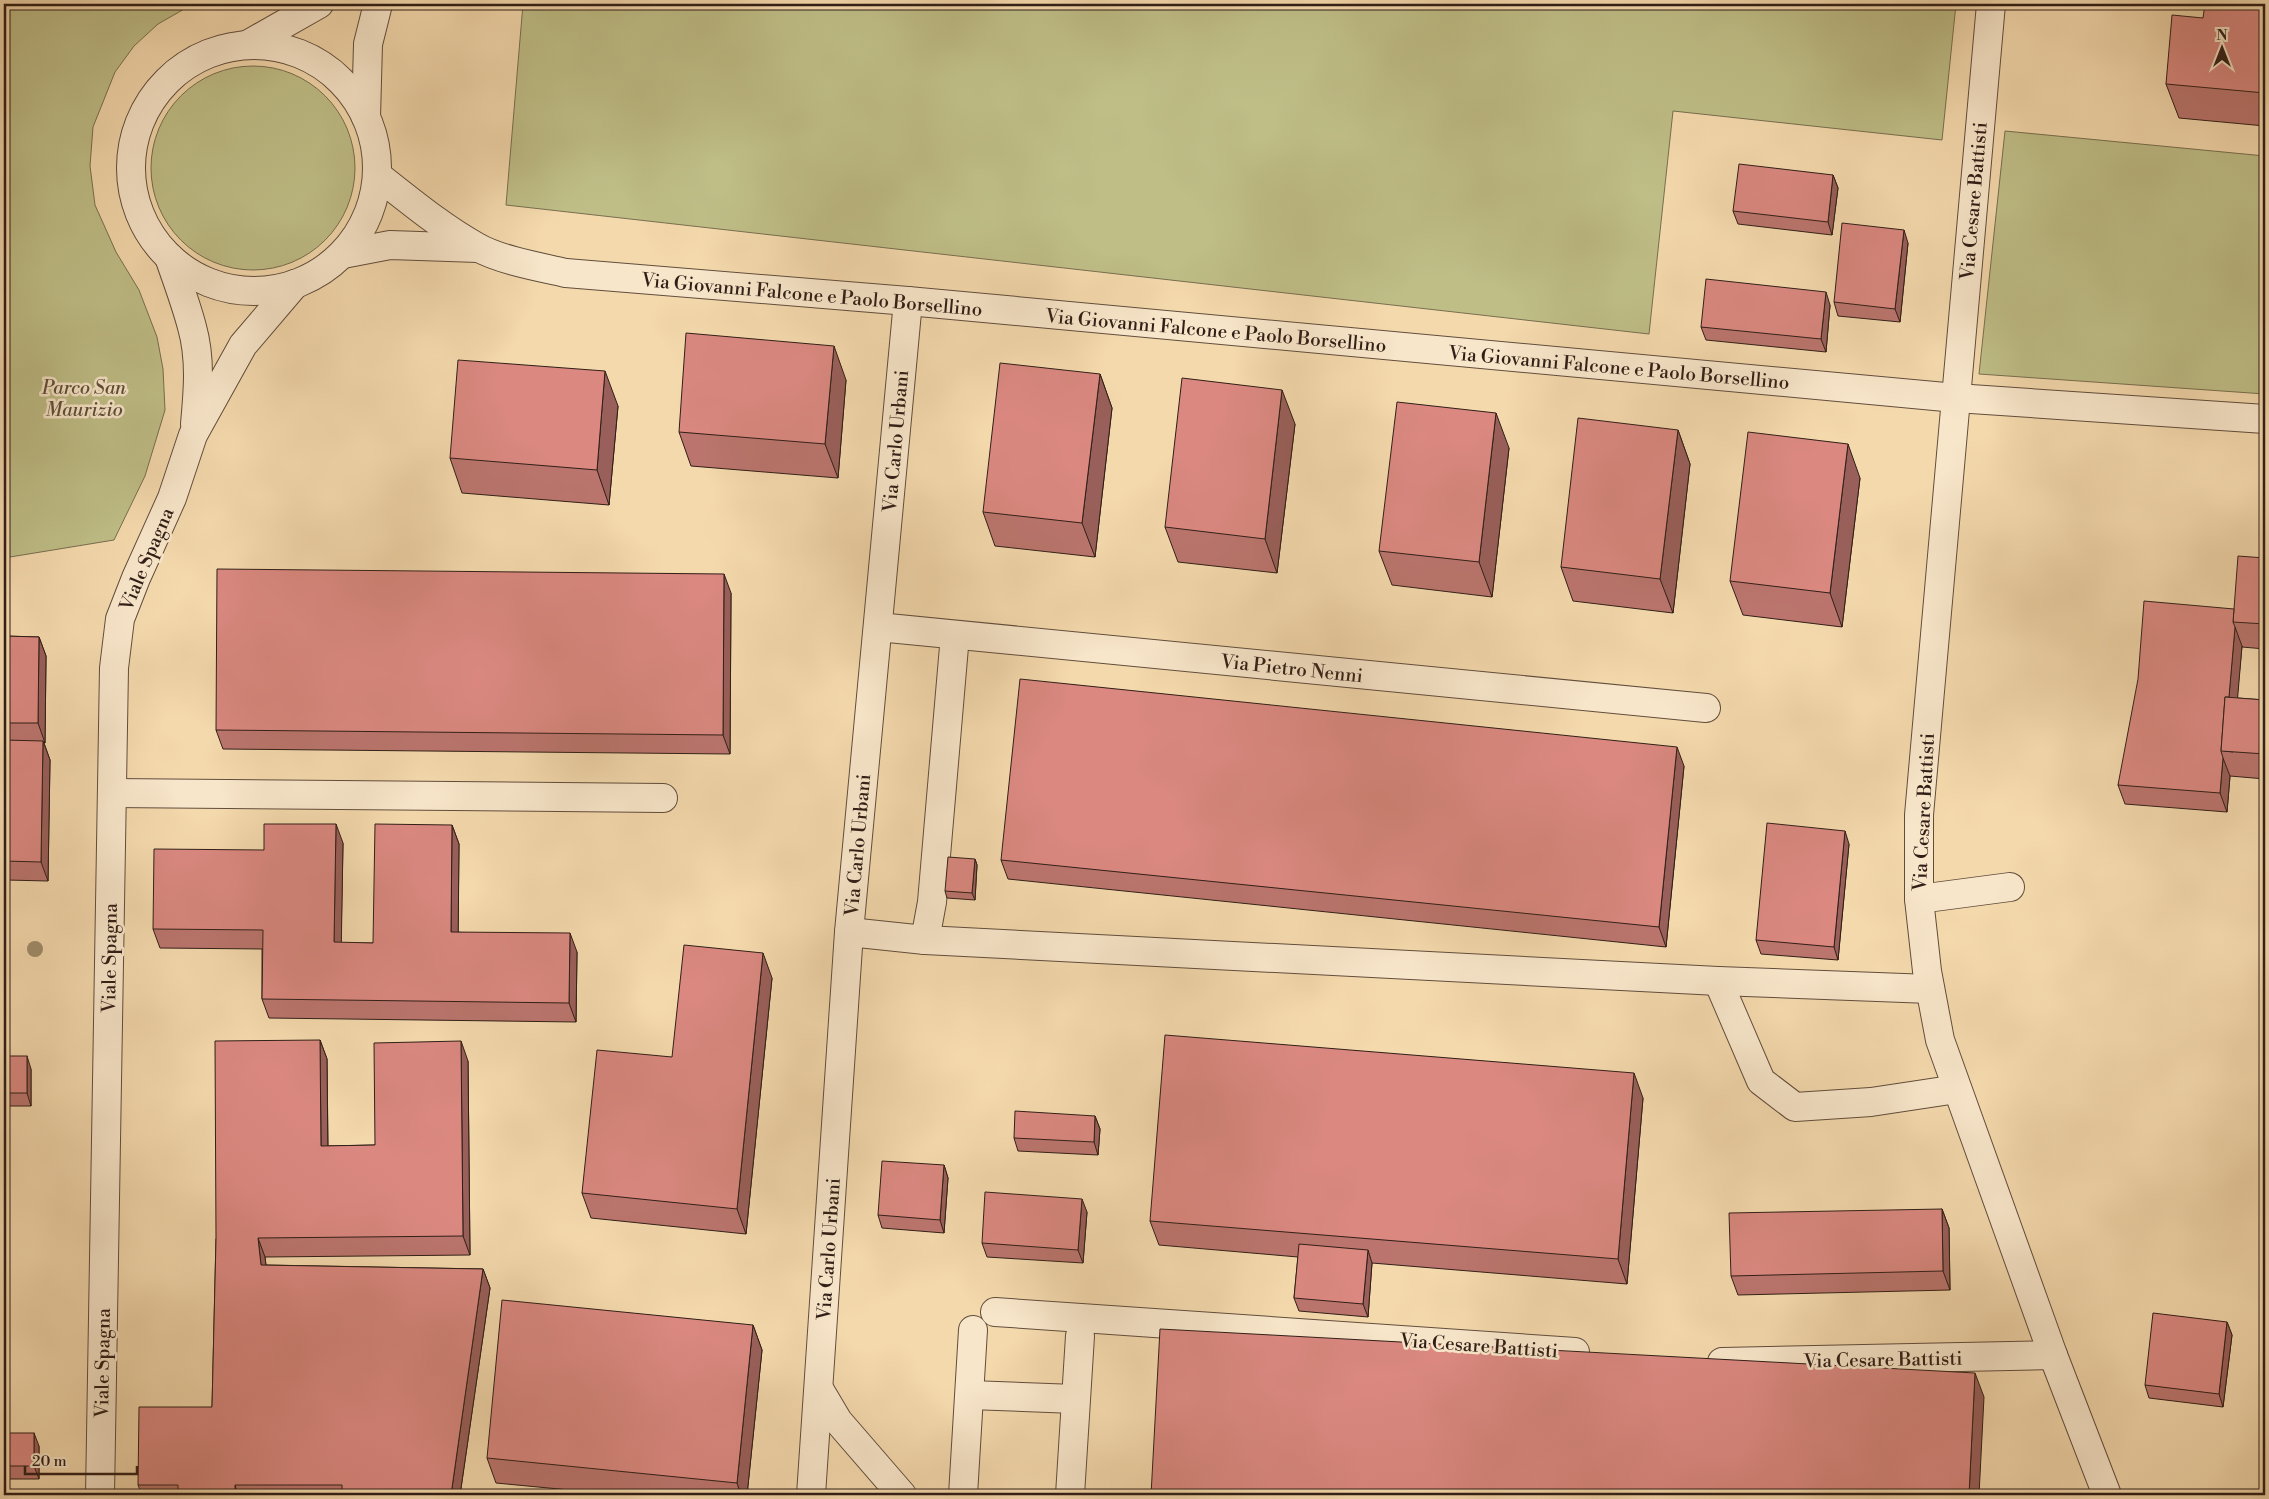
<svg xmlns="http://www.w3.org/2000/svg" width="2269" height="1499" font-family="'Libre Bodoni',serif">
	<style>
		.green { fill: #bfbe87; stroke: #786e4f }
		.lines { fill: none; stroke-linecap: round; stroke-linejoin: round }
		.minor-casing { stroke: #614d3c; stroke-width: 30 }
		.minor { stroke: #f8e6ca; stroke-width: 28 }
		.tree { fill: #a08d6d }
		.wall { fill: #bb756e; stroke: #301e17 }
		.shaded-wall { fill: #995f5a; stroke: #301e17 }
		.building { fill: #da8880; stroke: #301e17 }
		.labels { text-anchor: middle; stroke-width: 5; stroke-linejoin: round; paint-order: stroke }
		.street-label { font-size: 19px; fill: #301e17; stroke: #f8e6ca }
		.park-label { font-size: 19px; font-style: italic; fill: #5b4e39; stroke: #f8e6ca }
	</style>
	<rect width="100%" height="100%" fill="#f4d9ad"/>
	<filter id="stains"><feTurbulence type="fractalNoise" baseFrequency=".004" numOctaves="4"/><feColorMatrix values="0 0 0 0 .2 0 0 0 0 .09 0 0 0 0 .02 0 0 0 .5 -.17"/></filter>
	<radialGradient id="worn" r=".72"><stop offset=".6" stop-color="#630" stop-opacity="0"/><stop offset="1" stop-color="#630" stop-opacity=".3"/></radialGradient>
	<g class="green">
		<polygon points="4,4 193,4 158,24 134,46 115,72 93,127 90,166 95,205 116,252 139,290 157,337 163,369 165,410 145,476 114,540 4,558"/>
		<polygon points="523,4 1956,4 1942,140 1673,111 1649,334 506,205"/>
		<circle cx="253" cy="168" r="102"/>
		<polygon points="2005,131 2265,156 2265,394 1979,374"/>
	</g>
	<g class="lines">
		<defs>
			<g id="minor">
				<polyline points="1991,4 1919,815 1919,899 1927,971 1940,1040 2053,1355 2107,1495"/>
				<polyline points="247,45 319,4"/>
				<circle cx="254" cy="168" r="123"/>
				<polyline points="366,117 368,44 378,4"/>
				<path d="M377 175C409 200 441 227 477 247 500 260 539 267 566 273L908 301 1956 398 2265 419"/>
				<polyline points="343,254 390,245 478,248"/>
				<path d="M169 257C177 280 186 304 192 327 201 359 198 391 195 424"/>
				<polyline points="878,627 1706,708"/>
				<polyline points="112,793 663,798"/>
				<polyline points="1919,899 2010,887"/>
				<polyline points="849,932 925,940 932,902 955,635"/>
				<polyline points="925,940 1718,981 1930,989"/>
				<polyline points="1718,981 1761,1081 1795,1107 1871,1102 1957,1089"/>
				<polyline points="995,1312 1575,1352"/>
				<polyline points="1722,1362 2053,1355"/>
				<polyline points="819,1389 838,1421 902,1495"/>
				<polyline points="970,1395 1075,1399"/>
				<polyline points="100,1495 114,668 120,619 136,578 172,498 193,435 243,345 295,284"/>
				<polyline points="811,1495 849,932 908,301"/>
				<polyline points="963,1495 973,1330"/>
				<polyline points="1070,1495 1080,1336"/>
			</g>
		</defs>
		<use href="#minor" class="minor-casing"/>
		<use href="#minor" class="minor"/>
	</g>
	<circle class="tree" cx="35" cy="949" r="8"/>
	<g class="wall">
		<polygon points="2265,4 2265,126 2179,118 2166,84 2203,18"/>
		<polygon points="1833,175 1838,188 1832,235 1738,224 1733,211"/>
		<polygon points="1908,243 1900,322 1838,316 1834,302"/>
		<polygon points="1830,305 1826,352 1706,340 1701,327"/>
		<polygon points="1100,374 1112,408 1095,557 995,546 983,512"/>
		<polygon points="846,380 838,478 691,466 679,432"/>
		<polygon points="618,406 609,505 462,493 450,458"/>
		<polygon points="1295,424 1277,573 1178,562 1165,527"/>
		<polygon points="1678,430 1690,464 1673,613 1573,601 1561,567"/>
		<polygon points="1509,448 1492,597 1392,585 1379,551"/>
		<polygon points="1860,478 1842,627 1743,615 1730,581"/>
		<polygon points="2265,558 2265,649 2242,647 2242,646 2237,698 2265,700 2265,779 2230,776 2227,812 2125,804 2118,785 2234,609"/>
		<polygon points="731,593 730,754 223,749 216,730"/>
		<polygon points="4,636 39,637 46,656 45,743 44,743 50,760 48,881 6,880 5,923 4,923"/>
		<polygon points="1684,766 1666,947 1008,879 1001,860"/>
		<polygon points="452,825 459,844 458,932 577,952 576,1022 269,1018 262,999 262,949 160,948 153,929 264,850 343,843 341,943 373,943"/>
		<polygon points="1849,844 1838,960 1761,954 1756,940"/>
		<polygon points="975,859 977,865 975,900 947,898 945,891"/>
		<polygon points="772,978 746,1234 591,1218 582,1193 672,1057"/>
		<polygon points="320,1040 327,1059 328,1146 375,1145 468,1061 470,1255 265,1257 266,1265 483,1269 490,1288 460,1495 142,1495 138,1485 212,1407 216,1239"/>
		<polygon points="4,1056 31,1069 31,1106 4,1106"/>
		<polygon points="1643,1098 1627,1284 1372,1263 1368,1317 1299,1311 1294,1298 1298,1257 1159,1245 1150,1221"/>
		<polygon points="1095,1116 1100,1129 1098,1155 1018,1151 1014,1138"/>
		<polygon points="944,1165 948,1178 944,1233 882,1228 878,1215"/>
		<polygon points="1942,1209 1949,1228 1950,1290 1738,1295 1731,1276"/>
		<polygon points="1087,1212 1083,1263 987,1257 982,1243"/>
		<polygon points="2227,1322 2232,1335 2223,1407 2149,1398 2145,1385"/>
		<polygon points="753,1325 762,1350 747,1495 622,1495 496,1483 487,1458"/>
		<polygon points="4,1433 39,1446 39,1479 4,1479"/>
	</g>
	<g class="shaded-wall">
		<polygon points="1833,175 1838,188 1832,235 1828,222"/>
		<polygon points="1904,230 1908,243 1900,322 1895,309"/>
		<polygon points="1826,292 1830,305 1826,352 1821,339"/>
		<polygon points="834,346 846,380 838,478 825,444"/>
		<polygon points="605,371 618,406 609,505 597,470"/>
		<polygon points="1100,374 1112,408 1095,557 1082,523"/>
		<polygon points="1282,390 1295,424 1277,573 1265,539"/>
		<polygon points="1496,413 1509,448 1492,597 1479,562"/>
		<polygon points="1678,430 1690,464 1673,613 1660,579"/>
		<polygon points="1848,444 1860,478 1842,627 1830,593"/>
		<polygon points="724,574 731,593 730,754 723,735"/>
		<polygon points="2235,627 2242,646 2233,752 2224,751"/>
		<polygon points="39,637 46,656 45,743 38,723"/>
		<polygon points="43,741 50,760 48,881 41,862"/>
		<polygon points="1677,747 1684,766 1666,947 1659,927"/>
		<polygon points="2223,758 2230,776 2227,812 2220,793"/>
		<polygon points="336,824 343,843 341,962 334,942"/>
		<polygon points="452,825 459,844 458,951 451,932"/>
		<polygon points="1845,831 1849,844 1838,960 1834,947"/>
		<polygon points="975,859 977,865 975,900 972,893"/>
		<polygon points="4,875 6,880 5,923 4,920"/>
		<polygon points="570,933 577,952 576,1022 569,1003"/>
		<polygon points="763,953 772,978 746,1234 737,1209"/>
		<polygon points="320,1040 327,1059 328,1165 321,1146"/>
		<polygon points="461,1041 468,1061 470,1255 463,1236"/>
		<polygon points="27,1056 31,1069 31,1106 27,1093"/>
		<polygon points="1634,1073 1643,1098 1627,1284 1618,1259"/>
		<polygon points="1095,1116 1100,1129 1098,1155 1094,1142"/>
		<polygon points="944,1165 948,1178 944,1233 940,1220"/>
		<polygon points="1082,1199 1087,1212 1083,1263 1078,1250"/>
		<polygon points="1942,1209 1949,1228 1950,1290 1943,1271"/>
		<polygon points="258,1238 265,1257 268,1284 261,1265"/>
		<polygon points="1368,1250 1372,1263 1368,1317 1363,1304"/>
		<polygon points="483,1269 490,1288 460,1495 451,1495"/>
		<polygon points="2227,1322 2232,1335 2223,1407 2219,1394"/>
		<polygon points="753,1325 762,1350 747,1495 741,1495 737,1483"/>
		<polygon points="1975,1373 1984,1397 1979,1495 1969,1495"/>
		<polygon points="34,1433 39,1446 39,1479 34,1466"/>
		<polygon points="235,1485 238,1495 235,1495"/>
	</g>
	<g class="building">
		<polygon points="2205,4 2265,4 2265,93 2166,84 2172,15 2203,18"/>
		<polygon points="1739,164 1833,175 1828,222 1733,211"/>
		<polygon points="1842,223 1904,230 1895,309 1834,302"/>
		<polygon points="1706,279 1826,292 1821,339 1701,327"/>
		<polygon points="686,333 834,346 825,444 679,432"/>
		<polygon points="458,360 605,371 597,470 450,458"/>
		<polygon points="1000,363 1100,374 1082,523 983,512"/>
		<polygon points="1182,378 1282,390 1265,539 1165,527"/>
		<polygon points="1397,402 1496,413 1479,562 1379,551"/>
		<polygon points="1578,418 1678,430 1660,579 1561,567"/>
		<polygon points="1748,432 1848,444 1830,593 1730,581"/>
		<polygon points="2238,556 2265,558 2265,624 2233,622"/>
		<polygon points="217,569 724,574 723,735 216,730"/>
		<polygon points="2144,601 2234,609 2233,622 2235,627 2229,697 2225,697 2221,751 2223,758 2220,793 2118,785 2138,679"/>
		<polygon points="4,636 39,637 38,723 4,723"/>
		<polygon points="1020,679 1677,747 1659,927 1001,860"/>
		<polygon points="2225,697 2265,700 2265,754 2221,751"/>
		<polygon points="4,740 43,741 41,862 4,861"/>
		<polygon points="1767,823 1845,831 1834,947 1756,940"/>
		<polygon points="264,824 336,824 334,942 373,943 375,824 452,825 451,932 570,933 569,1003 262,999 263,930 153,929 154,849 264,850"/>
		<polygon points="948,857 975,859 972,893 945,891"/>
		<polygon points="684,945 763,953 737,1209 582,1193 597,1050 672,1057"/>
		<polygon points="1165,1035 1634,1073 1618,1259 1150,1221"/>
		<polygon points="320,1040 321,1146 375,1145 374,1043 461,1041 463,1236 258,1238 261,1265 483,1269 451,1495 342,1495 342,1485 235,1485 235,1495 178,1495 178,1485 138,1485 139,1407 212,1407 216,1239 215,1041"/>
		<rect x="4" y="1056" width="23" height="37"/>
		<polygon points="1015,1111 1095,1116 1094,1142 1014,1138"/>
		<polygon points="882,1161 944,1165 940,1220 878,1215"/>
		<polygon points="985,1192 1082,1199 1078,1250 982,1243"/>
		<polygon points="1942,1209 1943,1271 1731,1276 1729,1213"/>
		<polygon points="1299,1244 1368,1250 1363,1304 1294,1298"/>
		<polygon points="502,1300 753,1325 737,1483 487,1458"/>
		<polygon points="2153,1313 2227,1322 2219,1394 2145,1385"/>
		<polygon points="1160,1329 1975,1373 1969,1495 1151,1495"/>
		<rect x="4" y="1433" width="30" height="33"/>
	</g>
	<g class="labels">
		<g class="street-label">
			<text transform="translate(1973 201) rotate(-85)" y="7">Via Cesare Battisti</text>
			<text transform="translate(812 294) rotate(5)" y="7">Via Giovanni Falcone e Paolo Borsellino</text>
			<text transform="translate(1216 330) rotate(5)" y="7">Via Giovanni Falcone e Paolo Borsellino</text>
			<text transform="translate(1619 367) rotate(5)" y="7">Via Giovanni Falcone e Paolo Borsellino</text>
			<text transform="translate(895 441) rotate(-85)" y="7">Via Carlo Urbani</text>
			<text transform="translate(146 559) rotate(-67)" y="7">Viale Spagna</text>
			<text transform="translate(1292 668) rotate(6)" y="7">Via Pietro Nenni</text>
			<text transform="translate(1923 812) rotate(-87)" y="7">Via Cesare Battisti</text>
			<text transform="translate(857 845) rotate(-85)" y="7">Via Carlo Urbani</text>
			<text transform="translate(109 958) rotate(-89)" y="7">Viale Spagna</text>
			<text transform="translate(828 1249) rotate(-86)" y="7">Via Carlo Urbani</text>
			<text transform="translate(1479 1345) rotate(4)" y="7">Via Cesare Battisti</text>
			<text transform="translate(1883 1359) rotate(-1)" y="7">Via Cesare Battisti</text>
			<text transform="translate(102 1363) rotate(-89)" y="7">Viale Spagna</text>
		</g>
		<g class="park-label">
			<text x="84" y="394">Parco San<tspan x="84" dy="22">Maurizio</tspan></text>
		</g>
	</g>
	<rect width="2269" height="1499" fill="none" stroke="#f4d9ad" stroke-width="20"/>
	<rect x="5" y="5" width="2259" height="1489" fill="none" stroke="#301e17" stroke-width="2.5"/>
	<rect x="10" y="10" width="2249" height="1479" fill="none" stroke="#301e17"/>
	<g transform="translate(2222 48)" stroke="#f8e6ca" stroke-width="4" paint-order="stroke">
	<path d="M0-4L9 19L0 12L-9 19Z" fill="#301e17"/>
	<text y="-8" font-size="14" font-weight="bold" text-anchor="middle" fill="#301e17">N</text>
	</g>
	<path d="M25 1466v8h112v-8" fill="none" stroke="#301e17" stroke-width="2.5"/>
	<text x="32" y="1466" font-size="15" fill="#301e17" stroke="#f8e6ca" stroke-width="4" paint-order="stroke">20 m</text>
	<rect width="100%" height="100%" filter="url(#stains)"/>
	<rect width="100%" height="100%" fill="url(#worn)"/>
</svg>
